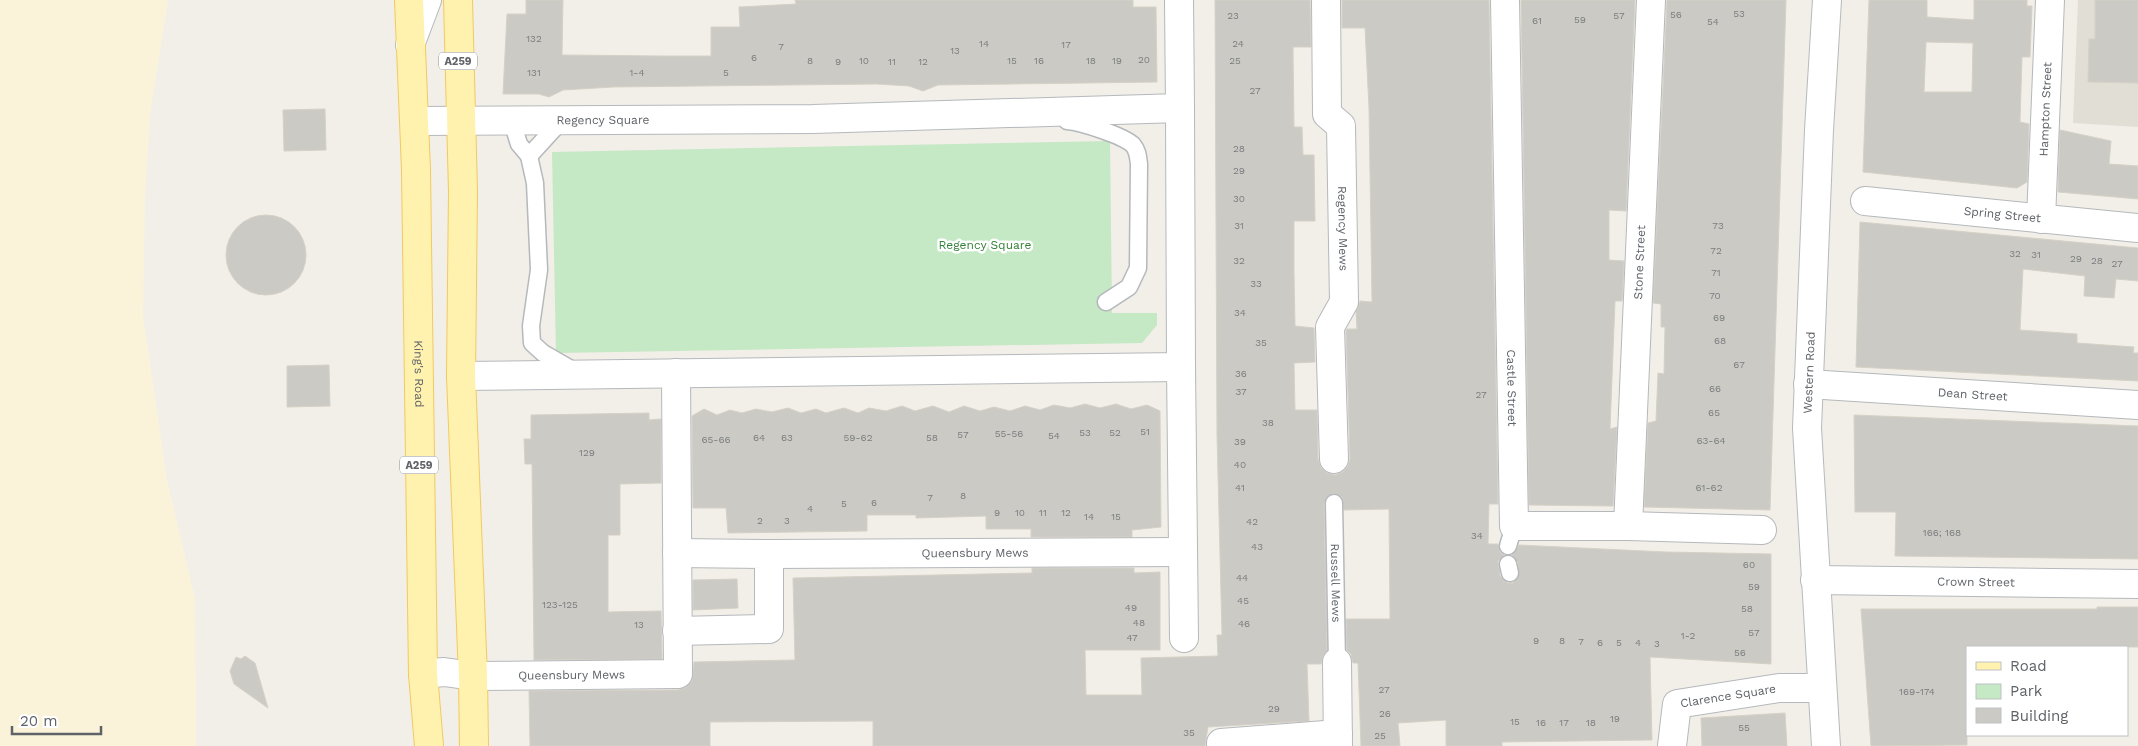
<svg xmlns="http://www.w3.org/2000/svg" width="2138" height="746" font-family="'Work Sans',sans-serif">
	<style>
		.education { fill: #e1ded6 }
		.green { fill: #c5e8c5 }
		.sand { fill: #fbf3d9 }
		.building { fill: #cccac5; stroke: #d6d1c6; fill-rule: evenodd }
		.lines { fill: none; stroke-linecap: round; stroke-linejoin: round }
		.lane-casing { stroke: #b5b8bc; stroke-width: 19 }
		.street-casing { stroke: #b5b8bc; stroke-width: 30 }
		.secondary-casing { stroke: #b6babf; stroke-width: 30 }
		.primary-casing { stroke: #f2c960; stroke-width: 30 }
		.lane { stroke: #fff; stroke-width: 16 }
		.street { stroke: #fff; stroke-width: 28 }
		.secondary { stroke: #fff; stroke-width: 28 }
		.primary { stroke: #fff2af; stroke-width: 28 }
		.labels { text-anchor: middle; stroke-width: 5; stroke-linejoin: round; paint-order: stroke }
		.number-label { font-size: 10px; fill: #7a7d7f }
		.shield { fill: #fff; stroke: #8f9295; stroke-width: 1 }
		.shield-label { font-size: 11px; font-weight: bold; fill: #5f6368 }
		.street-label { font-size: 12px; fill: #5f6368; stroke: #fff }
		.park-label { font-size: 12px; fill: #348238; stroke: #fff }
	</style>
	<rect width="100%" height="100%" fill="#f1efe8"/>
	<polygon class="education" points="2078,0 2138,0 2138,127 2073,123"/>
	<polygon class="green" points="1110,141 1112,313 1157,313 1157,325 1142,343 556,353 552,152"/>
	<polygon class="sand" points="0,0 168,0 150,114 145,196 143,316 167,480 195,599 196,746 0,746"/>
	<g class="building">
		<polygon points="526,0 563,0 562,55 661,56 711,56 711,27 740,27 739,7 796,4 795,0 1133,0 1133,7 1156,7 1157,82 938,85 923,91 909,86 877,84 613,87 563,90 549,97 539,94 503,94 507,14 526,14"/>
		<polygon points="1215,0 1310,0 1311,47 1293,47 1294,127 1302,127 1303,155 1314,155 1315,221 1294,221 1294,273 1295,326 1314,328 1315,362 1294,363 1295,410 1317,410 1318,459 1321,468 1327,473 1335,475 1343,472 1348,466 1350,459 1346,331 1347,329 1357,329 1356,312 1360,301 1372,302 1369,108 1365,28 1342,28 1342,0 1489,0 1498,504 1489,504 1488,544 1498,544 1500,552 1504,555 1498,561 1500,576 1507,583 1513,583 1519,576 1518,562 1512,555 1519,545 1666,552 1771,554 1771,664 1650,657 1652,740 1502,742 1502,746 1446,746 1446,720 1398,723 1400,746 1361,746 1358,663 1353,663 1351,654 1347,650 1346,619 1390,619 1389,509 1344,510 1342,497 1333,493 1326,498 1324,503 1327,651 1323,655 1321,664 1307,664 1309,721 1208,727 1205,746 873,746 873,721 710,722 710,746 530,746 529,691 678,690 686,687 692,681 694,662 795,660 793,578 1032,573 1032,568 1134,568 1134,573 1160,572 1160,650 1085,650 1086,695 1142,695 1141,658 1218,656 1217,635 1222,635 1217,435"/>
		<polygon points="1521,0 1635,0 1626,211 1609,210 1609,260 1624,261 1622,301 1615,301 1610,429 1617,427 1613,506 1529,505"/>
		<polygon points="1667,0 1786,0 1770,510 1644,507 1648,423 1656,421 1658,373 1664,374 1665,327 1661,327 1661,304 1653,303"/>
		<path d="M1869 0H1927V17L1974 20V0H2027V6H2032L2030 57H2022L2020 122 2029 124 2027 182 2017 188 1863 172ZM1926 42 1973 43 1972 92H1924Z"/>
		<polygon points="2095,0 2138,0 2138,83 2088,82 2089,39 2095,39"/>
		<polygon points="325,109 326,150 284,151 283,110"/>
		<polygon points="2060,130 2111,141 2109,164 2138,166 2138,199 2058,192"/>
		<circle cx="266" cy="255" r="40"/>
		<polygon points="1860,222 2138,248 2138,281 2116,279 2114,298 2084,296 2085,276 2023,269 2020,330 2077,334 2077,343 2134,347 2133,353 2138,353 2138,381 1856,367"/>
		<polygon points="329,365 330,406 287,407 287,366"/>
		<polygon points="1085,404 1100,408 1116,404 1131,409 1147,405 1160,411 1161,527 1132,530 1132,537 1031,537 1031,529 986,529 986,516 916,518 916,515 867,515 867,531 728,533 726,508 693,508 692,416 704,409 717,415 730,410 742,413 756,409 772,412 788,408 801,413 816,409 826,413 844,408 858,413 869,408 886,411 902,406 915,411 933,406 949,412 964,406 980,411 994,407 1010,411 1025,406 1040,410 1054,405 1070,408"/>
		<polygon points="649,413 649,420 661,419 661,483 620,484 620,535 608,535 608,612 661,611 662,659 534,660 532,464 525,464 524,439 531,439 531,415"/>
		<polygon points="1854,415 2138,426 2138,559 1895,556 1896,512 1855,512"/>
		<polygon points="737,579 738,608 693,610 693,580"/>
		<polygon points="2097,607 2138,607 2138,647 1967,647 1967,745 1871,746 1861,609 2097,609"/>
		<polygon points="245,656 255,663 268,708 234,684 230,671 236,657 241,659"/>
		<polygon points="1785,713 1787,746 1702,746 1701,718"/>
	</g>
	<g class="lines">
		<defs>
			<g id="lane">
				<path d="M1067 121C1081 122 1124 136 1133 145 1138 151 1138 157 1139 164L1138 268 1129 287 1106 302"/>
				<polyline points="512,122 519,144 529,156 535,183 539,270 531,326 532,343 543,353 576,372"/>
				<polyline points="529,156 562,120"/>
				<path id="s1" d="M1334 503 1337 662"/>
				<polyline points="1508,546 1514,526"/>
				<polyline points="1508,564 1510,573"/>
			</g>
			<g id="street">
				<polyline points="1179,0 1180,108"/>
				<path id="s2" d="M1326 0 1327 114 1341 126 1344 302 1330 327 1334 459"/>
				<path id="s3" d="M1505 0 1514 526H1628L1762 530"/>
				<polyline points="410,45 427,0"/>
				<path id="s4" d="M415 121 813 119 1180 108 1181 367 461 376"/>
				<path id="s5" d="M1865 201 2138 228"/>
				<path id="s6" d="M2041 219 2050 0"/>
				<polyline points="1181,367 1184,638"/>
				<path id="s7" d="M1808 384 2138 405"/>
				<path id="s8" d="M1628 526 1651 0"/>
				<polyline points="677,553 769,554 769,629 677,631"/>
				<path id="s9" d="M769 554 1183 552"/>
				<path id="s10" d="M1815 580 2138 584"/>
				<polyline points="1337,662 1338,746"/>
				<path id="s11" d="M423 674 444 672 473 676 678 674 676 373"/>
				<polyline points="1221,746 1221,743 1338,734"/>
				<path id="s12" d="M1672 746 1677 704 1779 688H1821"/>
			</g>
			<g id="secondary">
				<path id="s13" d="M1826 746 1807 428 1819 130 1827 0"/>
			</g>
			<g id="primary">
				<path id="s14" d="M409 0 416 170 423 674 429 746"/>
				<polyline points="458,0 463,192 461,376 473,676 474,746"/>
			</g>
		</defs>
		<use href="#lane" class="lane-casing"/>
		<use href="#street" class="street-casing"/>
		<use href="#secondary" class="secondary-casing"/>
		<use href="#primary" class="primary-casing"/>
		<use href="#lane" class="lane"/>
		<use href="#street" class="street"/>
		<use href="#secondary" class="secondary"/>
		<use href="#primary" class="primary"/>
	</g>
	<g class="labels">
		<g class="number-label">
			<text x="1739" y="17">53</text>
			<text x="1676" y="18">56</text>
			<text x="1233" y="19">23</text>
			<text x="1619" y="19">57</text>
			<text x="1580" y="23">59</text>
			<text x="1537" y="24">61</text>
			<text x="1713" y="25">54</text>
			<text x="534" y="42">132</text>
			<text x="984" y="47">14</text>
			<text x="1238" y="47">24</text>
			<text x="1066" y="48">17</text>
			<text x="781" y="50">7</text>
			<text x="955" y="54">13</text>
			<text x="754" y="61">6</text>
			<text x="1144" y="63">20</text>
			<text x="810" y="64">8</text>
			<text x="864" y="64">10</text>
			<text x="1012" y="64">15</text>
			<text x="1039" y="64">16</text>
			<text x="1091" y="64">18</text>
			<text x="1117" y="64">19</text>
			<text x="1235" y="64">25</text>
			<text x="838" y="65">9</text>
			<text x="892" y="65">11</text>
			<text x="923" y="65">12</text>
			<text x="534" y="76">131</text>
			<text x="637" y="76">1-4</text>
			<text x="726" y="76">5</text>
			<text x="1255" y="94">27</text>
			<text x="1239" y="152">28</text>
			<text x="1239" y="174">29</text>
			<text x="1239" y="202">30</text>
			<text x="1239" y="229">31</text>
			<text x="1718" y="229">73</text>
			<text x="1716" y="254">72</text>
			<text x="2015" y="257">32</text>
			<text x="2036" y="258">31</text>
			<text x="2076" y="262">29</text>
			<text x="1239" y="264">32</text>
			<text x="2097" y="264">28</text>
			<text x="2117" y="267">27</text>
			<text x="1716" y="276">71</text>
			<text x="1256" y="287">33</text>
			<text x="1715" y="299">70</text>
			<text x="1240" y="316">34</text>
			<text x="1719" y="321">69</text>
			<text x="1720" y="344">68</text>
			<text x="1261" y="346">35</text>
			<text x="1739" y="368">67</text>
			<text x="1241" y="377">36</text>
			<text x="1715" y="392">66</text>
			<text x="1241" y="395">37</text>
			<text x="1481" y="398">27</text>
			<text x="1714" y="416">65</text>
			<text x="1268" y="426">38</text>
			<text x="1145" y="435">51</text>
			<text x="1085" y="436">53</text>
			<text x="1115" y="436">52</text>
			<text x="1009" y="437">55-56</text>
			<text x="963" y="438">57</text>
			<text x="1054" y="439">54</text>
			<text x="759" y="441">64</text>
			<text x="787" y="441">63</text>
			<text x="858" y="441">59-62</text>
			<text x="932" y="441">58</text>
			<text x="716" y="443">65-66</text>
			<text x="1711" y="444">63-64</text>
			<text x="1240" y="445">39</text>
			<text x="587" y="456">129</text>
			<text x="1240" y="468">40</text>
			<text x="1240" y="491">41</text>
			<text x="1709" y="491">61-62</text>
			<text x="963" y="499">8</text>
			<text x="930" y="501">7</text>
			<text x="874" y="506">6</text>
			<text x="844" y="507">5</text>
			<text x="810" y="512">4</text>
			<text x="997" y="516">9</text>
			<text x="1020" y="516">10</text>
			<text x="1043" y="516">11</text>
			<text x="1066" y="516">12</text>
			<text x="1089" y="520">14</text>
			<text x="1116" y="520">15</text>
			<text x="760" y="524">2</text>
			<text x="787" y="524">3</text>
			<text x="1252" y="525">42</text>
			<text x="1942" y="536">166; 168</text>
			<text x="1477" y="539">34</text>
			<text x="1257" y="550">43</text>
			<text x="1749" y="568">60</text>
			<text x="1242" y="581">44</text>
			<text x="1754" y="590">59</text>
			<text x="1243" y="604">45</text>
			<text x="560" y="608">123-125</text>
			<text x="1131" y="611">49</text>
			<text x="1747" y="612">58</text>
			<text x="1139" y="626">48</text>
			<text x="1244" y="627">46</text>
			<text x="639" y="628">13</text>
			<text x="1754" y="636">57</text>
			<text x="1688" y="639">1-2</text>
			<text x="1132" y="641">47</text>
			<text x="1536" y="644">9</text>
			<text x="1562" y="644">8</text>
			<text x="1581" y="645">7</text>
			<text x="1600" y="646">6</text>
			<text x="1619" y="646">5</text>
			<text x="1638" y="646">4</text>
			<text x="1657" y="647">3</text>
			<text x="1740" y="656">56</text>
			<text x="1384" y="693">27</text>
			<text x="1917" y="695">169-174</text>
			<text x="1274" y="712">29</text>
			<text x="1385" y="717">26</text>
			<text x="1615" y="722">19</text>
			<text x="1515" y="725">15</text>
			<text x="1541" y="726">16</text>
			<text x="1564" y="726">17</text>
			<text x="1591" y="726">18</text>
			<text x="1744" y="731">55</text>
			<text x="1189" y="736">35</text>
			<text x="1380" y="739">25</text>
		</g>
		<g class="shield">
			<rect x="439" y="52.5" width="38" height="17" rx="4"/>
			<rect x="400" y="456.5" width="38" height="17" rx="4"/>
		</g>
		<g class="shield-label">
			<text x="458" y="65">A259</text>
			<text x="419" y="469">A259</text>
		</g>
		<g class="street-label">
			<text dy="4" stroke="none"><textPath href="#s6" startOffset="110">Hampton Street</textPath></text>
			<text dy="4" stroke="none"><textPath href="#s4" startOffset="188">Regency Square</textPath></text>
			<text dy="4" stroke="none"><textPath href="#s5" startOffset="138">Spring Street</textPath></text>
			<text dy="4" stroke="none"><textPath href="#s2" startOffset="235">Regency Mews</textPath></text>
			<text dy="4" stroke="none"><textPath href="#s8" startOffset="264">Stone Street</textPath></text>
			<text dy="4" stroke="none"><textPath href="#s14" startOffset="374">King's Road</textPath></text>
			<text dy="4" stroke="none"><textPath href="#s13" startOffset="374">Western Road</textPath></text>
			<text dy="4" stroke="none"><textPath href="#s3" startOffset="388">Castle Street</textPath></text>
			<text dy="4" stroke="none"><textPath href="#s7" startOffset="165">Dean Street</textPath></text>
			<text dy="4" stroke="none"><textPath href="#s9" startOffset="206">Queensbury Mews</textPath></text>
			<text dy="4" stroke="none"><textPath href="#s10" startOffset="161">Crown Street</textPath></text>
			<text dy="4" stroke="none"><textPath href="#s1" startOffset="80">Russell Mews</textPath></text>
			<text dy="4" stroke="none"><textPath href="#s11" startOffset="149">Queensbury Mews</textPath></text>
			<text dy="4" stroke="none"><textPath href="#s12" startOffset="94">Clarence Square</textPath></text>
		</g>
		<g class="park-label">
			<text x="985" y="249">Regency Square</text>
		</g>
	</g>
	<rect x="1966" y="646" width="162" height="90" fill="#ffffff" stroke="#bfc1c3"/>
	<rect x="1976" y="662" width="25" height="8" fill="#fff2af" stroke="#bfc1c3"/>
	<text x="2010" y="671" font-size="15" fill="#5f6368">Road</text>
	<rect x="1976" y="684" width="25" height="15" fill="#c5e8c5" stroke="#bfc1c3"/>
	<text x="2010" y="696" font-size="15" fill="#5f6368">Park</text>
	<rect x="1976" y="708" width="25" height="15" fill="#cccac5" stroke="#bfc1c3"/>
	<text x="2010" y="721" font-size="15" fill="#5f6368">Building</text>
	<path d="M12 726v8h89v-8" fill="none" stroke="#5f6368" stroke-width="2.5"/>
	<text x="20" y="726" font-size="15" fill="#5f6368" stroke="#ffffff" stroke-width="4" paint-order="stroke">20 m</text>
</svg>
